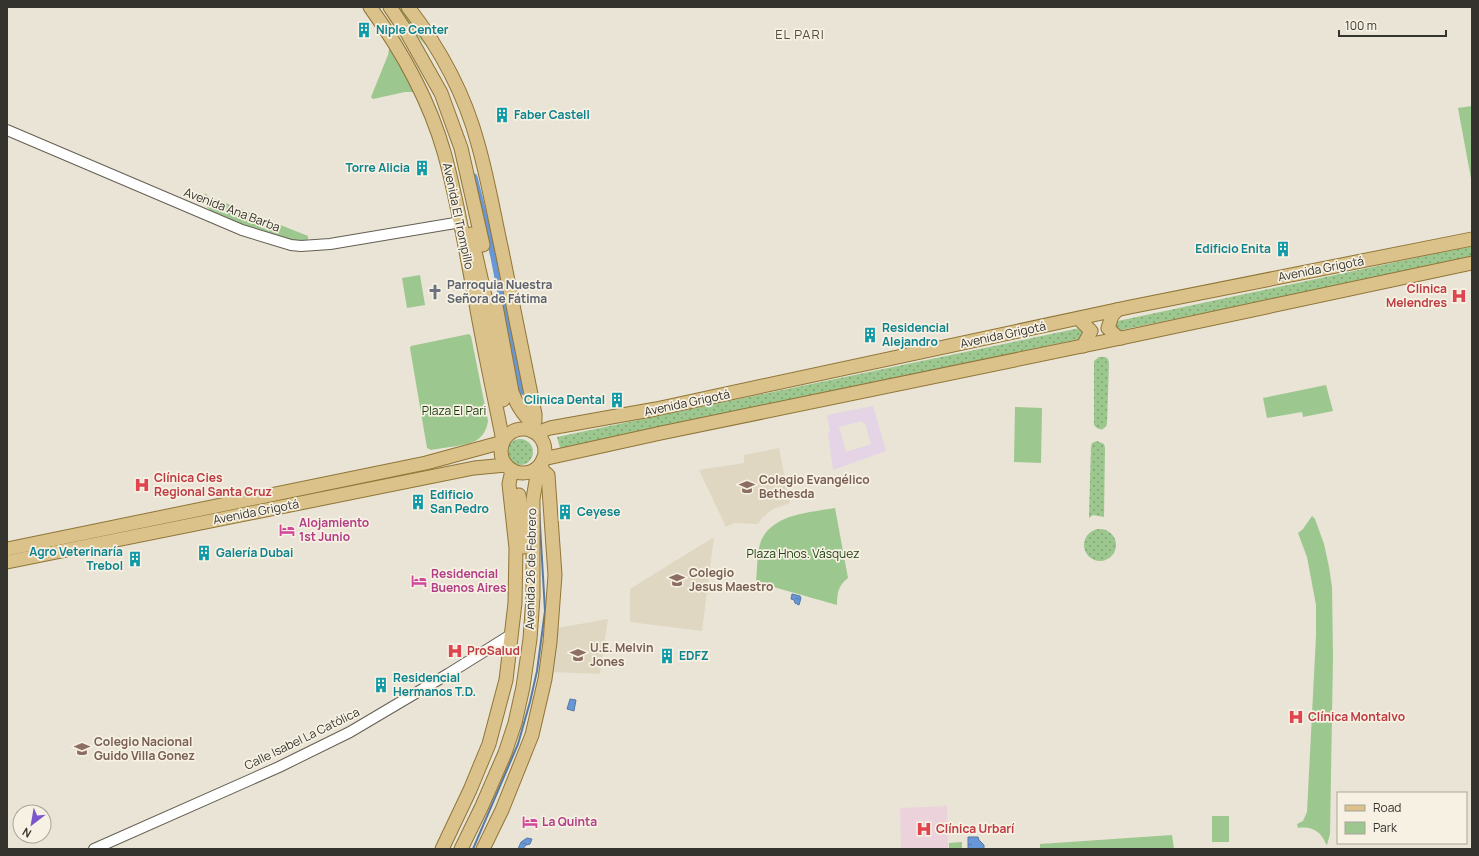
<svg xmlns="http://www.w3.org/2000/svg" width="1479" height="856" font-family="Manrope,sans-serif">
	<style>
		.commercial { fill: #e4d4e6; fill-rule: evenodd }
		.built { fill: #dfd7c1 }
		.medical { fill: #ebd2db }
		.grass { fill: url(#grass-dots) }
		.park { fill: #9cc78f }
		.water { fill: url(#water-ripples); stroke: #5879a3 }
		.lines { fill: none; stroke-linecap: round; stroke-linejoin: round }
		.stream { stroke: #5879a3; stroke-width: 2 }
		.canal { stroke: #6797d6; stroke-width: 7 }
		.minor-casing { stroke: #645f52; stroke-width: 12 }
		.major-casing { stroke: #907537; stroke-width: 15 }
		.minor { stroke: #fff; stroke-width: 10 }
		.major { stroke: #dac28a; stroke-width: 13 }
		.labels { text-anchor: middle; stroke-width: 3.5; stroke-linejoin: round; paint-order: stroke }
		.culture-label { font-size: 12px; font-weight: bold; fill: #0d838f; stroke: #f6f1e2; text-anchor: start }
		.street-label { font-size: 12px; fill: #35332d; stroke: #f6f1e2 }
		.worship-label { font-size: 12px; font-weight: bold; fill: #5b616d; stroke: #f6f1e2; text-anchor: start }
		.health-label { font-size: 12px; font-weight: bold; fill: #be3a42; stroke: #f6f1e2; text-anchor: start }
		.park-label { font-size: 12px; fill: #1b3d10; stroke: #f6f1e2 }
		.education-label { font-size: 12px; font-weight: bold; fill: #785e54; stroke: #f6f1e2; text-anchor: start }
		.hotel-label { font-size: 12px; font-weight: bold; fill: #b23c85; stroke: #f6f1e2; text-anchor: start }
		.neighbourhood-label { font-size: 13px; letter-spacing: 1px; fill: #524d40; stroke: #f6f1e2 }
	</style>
	<defs>
		<pattern id="grass-dots" width="8" height="8" patternUnits="userSpaceOnUse"><rect width="8" height="8" fill="#9cc78f"/><path d="M2 2h.1M6 6h.1" fill="none" stroke="#80a275" stroke-width="1.8" stroke-linecap="round"/></pattern>
		<pattern id="water-ripples" width="26" height="14" patternUnits="userSpaceOnUse"><rect width="26" height="14" fill="#6797d6"/><path d="M2 4q2-2 4 0t4 0M15 11q2-2 4 0t4 0" fill="none" stroke="#567cae"/></pattern>
	</defs>
	<rect width="100%" height="100%" fill="#e9e4d5"/>
	<path class="commercial" d="M873 406 886 451 833 470 828 432H830L827 415ZM862 421 863 423H865L871 444 846 452 839 427Z"/>
	<g class="built">
		<polygon points="779,448 790,503 773,509 762,518 758,524 734,523 726,527 699,470 744,463 744,455"/>
		<polygon points="714,537 702,631 630,622 630,589"/>
		<polygon points="608,619 600,674 551,672 557,628"/>
	</g>
	<polygon class="medical" points="947,806 948,849 901,849 900,808"/>
	<g class="grass">
		<polygon points="395,7 403,7 428,48 412,30"/>
		<polygon points="1472,246 1472,258 1116,331 1113,322"/>
		<polygon points="1080,328 1085,329 1084,338 560,448 557,437"/>
		<path d="M1099 357H1105L1108 359 1109 363 1107 424C1104 431 1099 431 1094 425V361Z"/>
		<circle cx="520" cy="452" r="13"/>
		<polygon points="1097,441 1104,444 1105,448 1104,517 1093,515 1089,518 1091,447 1092,443"/>
		<circle cx="1100" cy="545" r="16"/>
	</g>
	<g class="park">
		<polygon points="389,49 392,49 414,92 405,92 373,99 371,97 388,55"/>
		<polygon points="1472,106 1472,184 1458,108"/>
		<path d="M205 193 208 196 308 236V239L305 241C273 240 241 223 212 211 204 206 203 202 205 193Z"/>
		<polygon points="420,275 425,305 407,308 402,278"/>
		<path d="M469 334 471 336 488 421C487 428 484 435 477 440 471 445 441 448 431 450L427 448 410 348 411 346Z"/>
		<polygon points="1326,385 1333,411 1303,417 1302,412 1267,418 1263,398"/>
		<polygon points="1015,407 1042,408 1041,463 1014,462"/>
		<path d="M835 508 848 578C838 585 837 594 837 605L756 582C757 571 757 559 759 548 766 514 808 513 835 508Z"/>
		<path d="M1312 516 1315 519 1324 544 1329 567 1332 587 1333 657 1330 834 1327 845 1326 844C1321 831 1311 826 1298 828L1297 824 1303 821 1307 812 1316 636V605L1307 557 1298 533 1303 529Z"/>
		<rect x="1212" y="816" width="17" height="26"/>
		<polygon points="1172,835 1174,849 1040,849 1040,844"/>
		<polygon points="962,842 962,849 949,849 949,843"/>
	</g>
	<g class="water">
		<polygon points="792,594 800,596 801,598 799,605 795,603 794,600 791,599"/>
		<polygon points="570,699 576,700 574,711 567,709"/>
		<polygon points="968,837 978,837 979,840 984,845 984,849 968,849"/>
		<polygon points="527,838 532,839 530,844 526,845 523,849 518,849 521,842"/>
	</g>
	<g class="lines">
		<polyline class="stream" points="473,849 518,744 530,702 537,671 545,611 539,508"/>
		<polyline class="canal" points="474,177 494,257 520,392"/>
		<defs>
			<g id="minor">
				<polyline points="7,130 242,230 291,245 301,246 330,244 461,222"/>
				<polyline points="94,849 279,767 350,732 448,674 512,634"/>
			</g>
			<g id="major">
				<path d="M370 7C402 51 429 100 444 152 458 202 466 253 476 304 484 350 494 395 503 441"/>
				<polyline points="390,7 406,31 441,93 461,148 483,245"/>
				<path d="M408 7C439 47 465 95 478 144 488 179 494 215 502 251 513 305 524 360 535 414V421L532 431"/>
				<polyline points="471,234 488,309 503,400"/>
				<path d="M496 306 512 392C517 406 523 415 534 425"/>
				<polyline points="1117,310 1112,316 1108,328 1116,336 1121,338"/>
				<polyline points="1079,319 1091,331 1083,346"/>
				<circle cx="523" cy="451" r="22"/>
				<polyline points="536,433 550,428 656,409 1130,307 1472,239"/>
				<polyline points="543,459 661,433 1121,338 1472,263"/>
				<polyline points="519,495 523,519 524,547"/>
				<polyline points="7,549 426,463 503,442"/>
				<polyline points="7,562 474,468 506,465"/>
				<polyline points="442,849 470,790 489,744 506,680 515,603 516,548 509,484 512,470"/>
				<polyline points="461,849 482,806 505,753 515,723 523,687 530,639 533,597 533,499 536,481 543,471"/>
				<polyline points="483,849 502,810 532,735 545,679 550,642 555,575 548,475 543,471 541,463"/>
			</g>
		</defs>
		<use href="#minor" class="minor-casing"/>
		<use href="#major" class="major-casing"/>
		<use href="#minor" class="minor"/>
		<use href="#major" class="major"/>
	</g>
	<defs>
		<symbol id="building-bare" viewBox="-9 -9 18 18"><path d="M-4-6H4V6H1V3H-1V6H-4ZM-2.5-4.3h1.7v1.8h-1.7ZM.8-4.3h1.7v1.8H.8ZM-2.5-1h1.7V.8h-1.7ZM.8-1h1.7V.8H.8Z" fill="#0f9aa8" stroke="#f6f1e2" stroke-width="2.5" paint-order="stroke"/></symbol>
		<symbol id="church-bare" viewBox="-9 -9 18 18"><path d="M-1.2-6h2.4v3.5h3.3v2.4h-3.3V6h-2.4V-.1h-3.3v-2.4h3.3Z" fill="#6b7280" stroke="#f6f1e2" stroke-width="2.5" paint-order="stroke"/></symbol>
		<symbol id="hospital-bare" viewBox="-9 -9 18 18"><path d="M-5-5h3v3.5h4V-5h3V5h-3V1.5h-4V5h-3Z" fill="#e0444e" stroke="#f6f1e2" stroke-width="2.5" paint-order="stroke"/></symbol>
		<symbol id="school-bare" viewBox="-9 -9 18 18"><path d="M0-5L7-2L0 1L-7-2ZM-4 1L0 2.5L4 1V4Q0 6-4 4Z" fill="#8d6e63" stroke="#f6f1e2" stroke-width="2.5" paint-order="stroke"/></symbol>
		<symbol id="hotel-bare" viewBox="-9 -9 18 18"><path d="M-6-4.5h1.5V1H6V5H4.5V3h-9V5H-6ZM-4 0a1.8 1.8 0 1 1 3.6 0ZM.5 0V-2.5h3Q6-2.5 6 0Z" fill="#d1479c" stroke="#f6f1e2" stroke-width="2.5" paint-order="stroke"/></symbol>
		<symbol id="university-bare" viewBox="-9 -9 18 18"><path d="M0-5L7-2L0 1L-7-2ZM-4 1L0 2.5L4 1V4Q0 6-4 4Z" fill="#8d6e63" stroke="#f6f1e2" stroke-width="2.5" paint-order="stroke"/></symbol>
	</defs>
	<g fill-rule="evenodd">
		<use href="#building-bare" x="353" y="19" width="22" height="22"/>
		<use href="#building-bare" x="491" y="104" width="22" height="22"/>
		<use href="#building-bare" x="411" y="157" width="22" height="22"/>
		<use href="#building-bare" x="1272" y="238" width="22" height="22"/>
		<use href="#church-bare" x="424" y="281" width="22" height="22"/>
		<use href="#hospital-bare" x="1448" y="285" width="22" height="22"/>
		<use href="#building-bare" x="859" y="324" width="22" height="22"/>
		<use href="#building-bare" x="606" y="389" width="22" height="22"/>
		<use href="#hospital-bare" x="131" y="474" width="22" height="22"/>
		<use href="#school-bare" x="736" y="476" width="22" height="22"/>
		<use href="#building-bare" x="407" y="491" width="22" height="22"/>
		<use href="#building-bare" x="554" y="501" width="22" height="22"/>
		<use href="#hotel-bare" x="276" y="519" width="22" height="22"/>
		<use href="#building-bare" x="193" y="542" width="22" height="22"/>
		<use href="#building-bare" x="124" y="548" width="22" height="22"/>
		<use href="#school-bare" x="666" y="569" width="22" height="22"/>
		<use href="#hotel-bare" x="408" y="570" width="22" height="22"/>
		<use href="#hospital-bare" x="444" y="640" width="22" height="22"/>
		<use href="#school-bare" x="567" y="644" width="22" height="22"/>
		<use href="#building-bare" x="656" y="645" width="22" height="22"/>
		<use href="#building-bare" x="370" y="674" width="22" height="22"/>
		<use href="#hospital-bare" x="1285" y="706" width="22" height="22"/>
		<use href="#university-bare" x="71" y="738" width="22" height="22"/>
		<use href="#hotel-bare" x="519" y="811" width="22" height="22"/>
		<use href="#hospital-bare" x="913" y="818" width="22" height="22"/>
	</g>
	<g class="labels">
		<g class="culture-label">
			<text x="376" y="34">Niple Center</text>
			<text x="514" y="119">Faber Castell</text>
			<text x="410" y="172" text-anchor="end">Torre Alicia</text>
			<text x="1271" y="253" text-anchor="end">Edificio Enita</text>
			<text x="882" y="332">Residencial<tspan x="882" dy="14">Alejandro</tspan></text>
			<text x="605" y="404" text-anchor="end">Clinica Dental</text>
			<text x="430" y="499">Edificio<tspan x="430" dy="14">San Pedro</tspan></text>
			<text x="577" y="516">Ceyese</text>
			<text x="123" y="556" text-anchor="end">Agro Veterinaría<tspan x="123" dy="14">Trebol</tspan></text>
			<text x="216" y="557">Galería Dubai</text>
			<text x="679" y="660">EDFZ</text>
			<text x="393" y="682">Residencial<tspan x="393" dy="14">Hermanos T.D.</tspan></text>
		</g>
		<g class="street-label">
			<text transform="translate(232 210) rotate(21)" y="4">Avenida Ana Barba</text>
			<text transform="translate(458 216) rotate(78)" y="4">Avenida El Trompillo</text>
			<text transform="translate(1321 269) rotate(-11)" y="4">Avenida Grigotá</text>
			<text transform="translate(1003 335) rotate(-12)" y="4">Avenida Grigotá</text>
			<text transform="translate(687 403) rotate(-12)" y="4">Avenida Grigotá</text>
			<text transform="translate(256 512) rotate(-11)" y="4">Avenida Grigotá</text>
			<text transform="translate(531 569) rotate(-89)" y="4">Avenida 26 de Febrero</text>
			<text transform="translate(302 739) rotate(-26)" y="4">Calle Isabel La Católica</text>
		</g>
		<g class="worship-label">
			<text x="447" y="289">Parroquia Nuestra<tspan x="447" dy="14">Señora de Fátima</tspan></text>
		</g>
		<g class="health-label">
			<text x="1447" y="293" text-anchor="end">Clinica<tspan x="1447" dy="14">Melendres</tspan></text>
			<text x="154" y="482">Clínica Cies<tspan x="154" dy="14">Regional Santa Cruz</tspan></text>
			<text x="467" y="655">ProSalud</text>
			<text x="1308" y="721">Clínica Montalvo</text>
			<text x="936" y="833">Clínica Urbarí</text>
		</g>
		<g class="park-label">
			<text x="454" y="415">Plaza El Pari</text>
			<text x="803" y="558">Plaza Hnos. Vásquez</text>
		</g>
		<g class="education-label">
			<text x="759" y="484">Colegio Evangélico<tspan x="759" dy="14">Bethesda</tspan></text>
			<text x="689" y="577">Colegio<tspan x="689" dy="14">Jesus Maestro</tspan></text>
			<text x="590" y="652">U.E. Melvin<tspan x="590" dy="14">Jones</tspan></text>
			<text x="94" y="746">Colegio Nacional<tspan x="94" dy="14">Guido Villa Gonez</tspan></text>
		</g>
		<g class="hotel-label">
			<text x="299" y="527">Alojamiento<tspan x="299" dy="14">1st Junio</tspan></text>
			<text x="431" y="578">Residencial<tspan x="431" dy="14">Buenos Aires</tspan></text>
			<text x="542" y="826">La Quinta</text>
		</g>
		<g class="neighbourhood-label">
			<text x="800" y="39">EL PARI</text>
		</g>
	</g>
	<rect width="1479" height="856" fill="none" stroke="#35332d" stroke-width="16"/>
	<rect x="1337" y="792" width="130" height="52" fill="#f6f1e2" stroke="#a9a59a"/>
	<rect x="1345" y="805" width="20" height="6" fill="#dac28a" stroke="#a9a59a"/>
	<text x="1373" y="812" font-size="12" fill="#35332d">Road</text>
	<rect x="1345" y="822" width="20" height="12" fill="#9cc78f" stroke="#a9a59a"/>
	<text x="1373" y="832" font-size="12" fill="#35332d">Park</text>
	<g transform="translate(32 824) rotate(211)"><circle r="19" fill="#f6f1e2" stroke="#a9a59a"/>
	<path d="M0-3L7 15L0 10L-7 15Z" fill="#7c56cf"/>
	<text y="-6" font-size="11" font-weight="bold" text-anchor="middle" fill="#35332d">N</text>
	</g>
	<path d="M1339 30v6h107v-6" fill="none" stroke="#35332d" stroke-width="2"/>
	<text x="1345" y="30" font-size="12" fill="#35332d" stroke="#f6f1e2" stroke-width="3" paint-order="stroke">100 m</text>
</svg>
